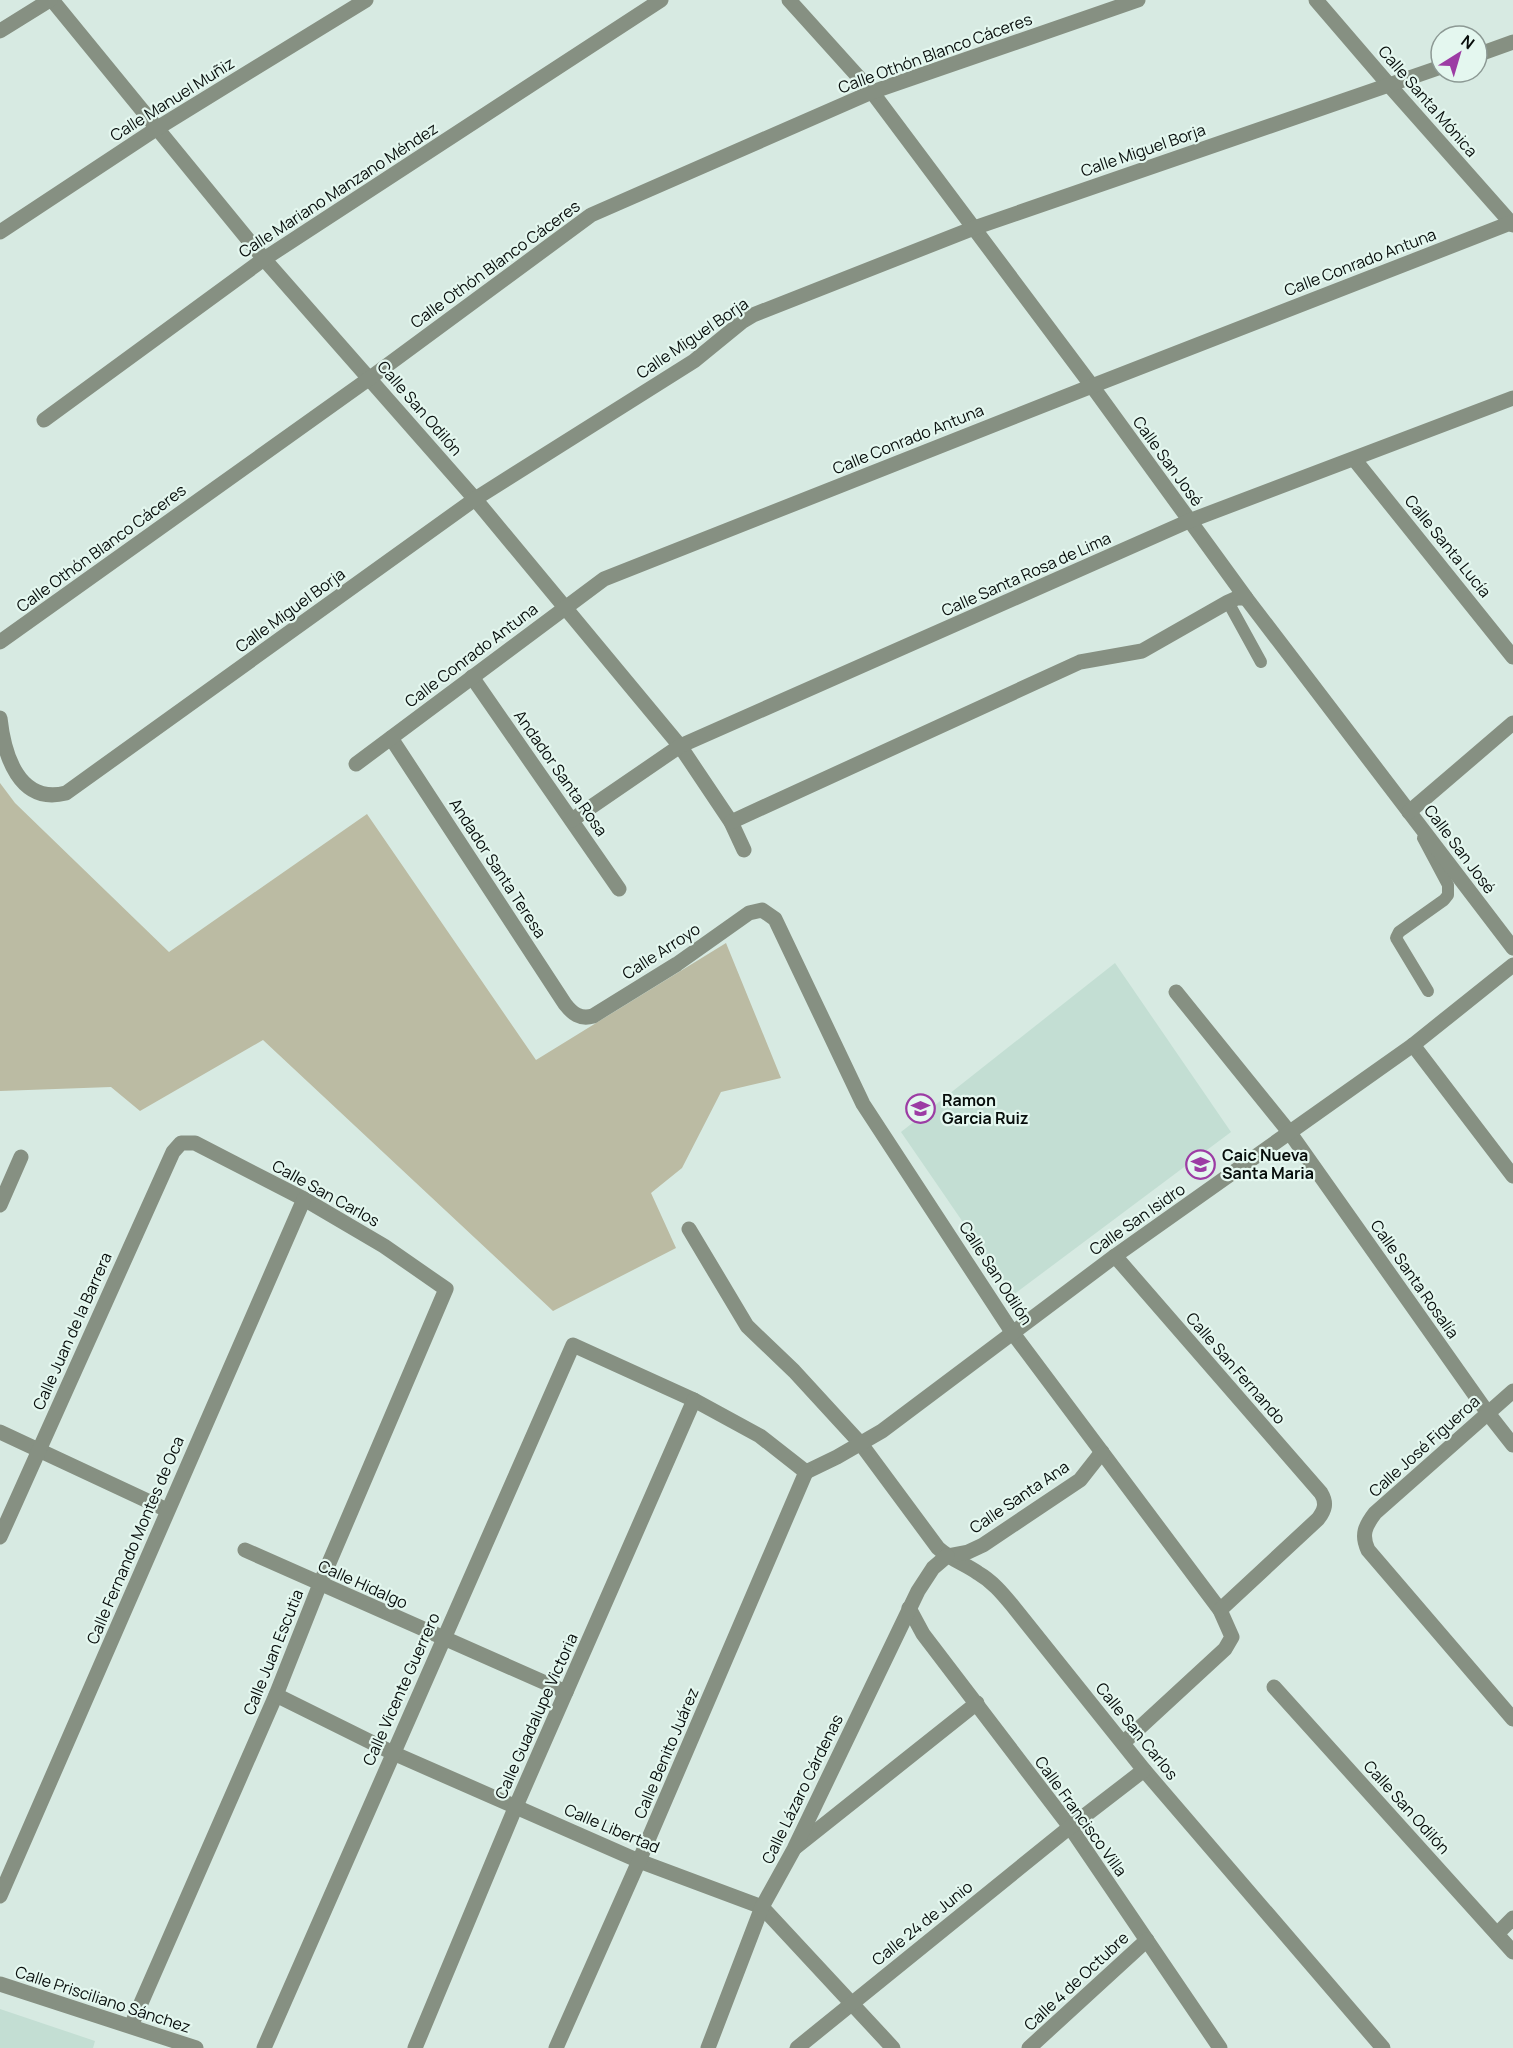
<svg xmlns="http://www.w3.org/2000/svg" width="1513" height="2048" font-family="Manrope,sans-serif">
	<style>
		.built { fill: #c3ded3 }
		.green { fill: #bbbba3 }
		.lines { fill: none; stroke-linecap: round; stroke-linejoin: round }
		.lane { stroke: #869082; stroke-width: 12 }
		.street { stroke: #869082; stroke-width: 15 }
		.labels { text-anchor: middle; stroke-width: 4.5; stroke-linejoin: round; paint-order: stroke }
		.street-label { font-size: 16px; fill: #070d0b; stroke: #e4f7ef }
		.poi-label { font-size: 16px; font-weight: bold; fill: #070d0b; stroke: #e4f7ef; text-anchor: start }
	</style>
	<rect width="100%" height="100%" fill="#d7eae2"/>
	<g class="built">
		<polygon points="1115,963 1231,1132 1013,1295 901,1132"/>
		<polygon points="0,2009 95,2041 93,2048 0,2048"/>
	</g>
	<polygon class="green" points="0,783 15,803 169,952 367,814 536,1060 726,943 781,1078 721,1092 682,1168 651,1193 676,1248 553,1311 263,1040 140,1111 111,1087 0,1091"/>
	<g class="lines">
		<g class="lane">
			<polyline points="1228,602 1261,662"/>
			<polyline points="1423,838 1448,885 1448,895 1444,900 1399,932 1396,938 1428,991"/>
		</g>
		<g class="street">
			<polyline points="52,0 264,259 475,499 680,746 731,822 744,850"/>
			<polyline points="789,0 872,92 1092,386 1246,598 1513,948"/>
			<polyline points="1316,0 1389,85 1513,225"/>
			<polyline points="0,31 50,0"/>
			<polyline points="1477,55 1513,42"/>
			<polyline points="0,232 156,129 366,0"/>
			<polyline points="44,420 264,259 661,0"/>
			<polyline points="1354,459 1513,657"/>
			<polyline points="0,642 370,378 591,215 872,92 1138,0"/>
			<polyline points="472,677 619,889"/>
			<path d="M0 718C4 755 19 805 66 793L475 499 694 361 743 321 753 315 974 228 1441 67"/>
			<path d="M391 738 565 1004C572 1013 580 1020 593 1016L677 964 749 913 762 910 775 919 863 1104 1012 1332 1220 1610 1232 1637 1225 1649 1123 1743"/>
			<polyline points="356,764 604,579 1092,386 1513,222"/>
			<polyline points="1409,812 1513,723"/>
			<polyline points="572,820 680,746 1189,521 1513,398"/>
			<polyline points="731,822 1080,662 1142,651 1228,602 1237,598 1246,598"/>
			<polyline points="1176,992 1290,1133 1487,1412 1513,1445"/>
			<polyline points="1413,1045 1513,1176"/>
			<polyline points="0,1205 21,1157"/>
			<path d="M689 1229 747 1326 794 1371 861 1444 938 1548C950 1559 965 1564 978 1573 992 1581 1002 1593 1012 1605L1144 1770 1383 2048"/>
			<path d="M1115 1256 1321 1493C1327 1503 1325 1510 1318 1519L1220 1610"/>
			<path d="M1513 1391 1375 1513C1365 1526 1361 1535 1368 1550L1513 1719"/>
			<polyline points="0,1432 167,1510"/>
			<polyline points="806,1472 837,1457 882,1431 1115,1256 1413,1045 1513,965"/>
			<polyline points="0,1537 173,1152 181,1143 195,1143 304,1199 384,1246 446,1289 320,1584 276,1695 131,2026"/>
			<polyline points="245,1550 566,1692"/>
			<polyline points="947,1556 968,1552 983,1545 1080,1480 1102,1452"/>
			<polyline points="909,1608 923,1634 1070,1827 1220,2048"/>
			<polyline points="1274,1687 1513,1952"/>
			<polyline points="276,1695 393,1753 639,1861 762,1907 893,2048"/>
			<polyline points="796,1847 977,1703"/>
			<polyline points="0,1896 304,1199"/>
			<polyline points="1497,1934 1513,1918"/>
			<polyline points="0,1984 196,2048"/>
			<polyline points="264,2048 573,1345 694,1400 760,1436 806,1472"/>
			<polyline points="415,2048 516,1806 694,1400"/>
			<polyline points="556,2048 639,1861 806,1472"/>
			<polyline points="708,2048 762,1907 794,1849 918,1591 933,1568 947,1556"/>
			<polyline points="797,2048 1070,1827 1144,1770"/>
			<polyline points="1029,2048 1147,1940"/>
		</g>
	</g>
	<defs>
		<symbol id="school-ring" viewBox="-11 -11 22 22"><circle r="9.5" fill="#e4f7ef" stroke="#9c3ca4" stroke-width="1.5"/><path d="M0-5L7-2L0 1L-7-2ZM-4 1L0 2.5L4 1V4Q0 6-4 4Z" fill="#9c3ca4"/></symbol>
	</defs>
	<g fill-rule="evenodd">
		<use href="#school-ring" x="904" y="1092" width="33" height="33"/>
		<use href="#school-ring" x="1184" y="1148" width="33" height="33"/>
	</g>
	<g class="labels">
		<g class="street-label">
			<text transform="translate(935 53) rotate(-20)" y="6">Calle Othón Blanco Cáceres</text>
			<text transform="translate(172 99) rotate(-32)" y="6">Calle Manuel Muñiz</text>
			<text transform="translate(1428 101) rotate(49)" y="6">Calle Santa Mónica</text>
			<text transform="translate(1143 150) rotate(-19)" y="6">Calle Miguel Borja</text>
			<text transform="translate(338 190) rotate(-33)" y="6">Calle Mariano Manzano Méndez</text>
			<text transform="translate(1360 262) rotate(-21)" y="6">Calle Conrado Antuna</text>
			<text transform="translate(495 264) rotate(-36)" y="6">Calle Othón Blanco Cáceres</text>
			<text transform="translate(692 338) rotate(-34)" y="6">Calle Miguel Borja</text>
			<text transform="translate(420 408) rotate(49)" y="6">Calle San Odilón</text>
			<text transform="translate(908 439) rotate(-22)" y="6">Calle Conrado Antuna</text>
			<text transform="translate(1168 461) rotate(54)" y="6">Calle San José</text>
			<text transform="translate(1448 546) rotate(51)" y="6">Calle Santa Lucía</text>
			<text transform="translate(101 548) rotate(-36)" y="6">Calle Othón Blanco Cáceres</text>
			<text transform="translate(1026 574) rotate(-24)" y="6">Calle Santa Rosa de Lima</text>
			<text transform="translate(290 610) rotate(-36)" y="6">Calle Miguel Borja</text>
			<text transform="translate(471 655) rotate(-37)" y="6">Calle Conrado Antuna</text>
			<text transform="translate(561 773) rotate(55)" y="6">Andador Santa Rosa</text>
			<text transform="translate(1460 849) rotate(53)" y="6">Calle San José</text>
			<text transform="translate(498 868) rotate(57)" y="6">Andador Santa Teresa</text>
			<text transform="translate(661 951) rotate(-33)" y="6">Calle Arroyo</text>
			<text transform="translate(326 1193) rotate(29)" y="6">Calle San Carlos</text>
			<text transform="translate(1137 1219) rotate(-35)" y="6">Calle San Isidro</text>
			<text transform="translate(996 1273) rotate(57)" y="6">Calle San Odilón</text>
			<text transform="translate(1415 1279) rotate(55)" y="6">Calle Santa Rosalía</text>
			<text transform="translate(72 1331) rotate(-66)" y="6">Calle Juan de la Barrera</text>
			<text transform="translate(1236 1368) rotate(49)" y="6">Calle San Fernando</text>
			<text transform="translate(1424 1446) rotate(-42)" y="6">Calle José Figueroa</text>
			<text transform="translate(1019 1497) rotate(-34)" y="6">Calle Santa Ana</text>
			<text transform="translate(135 1540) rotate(-67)" y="6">Calle Fernando Montes de Oca</text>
			<text transform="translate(363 1584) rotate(24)" y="6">Calle Hidalgo</text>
			<text transform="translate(273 1652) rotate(-68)" y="6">Calle Juan Escutia</text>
			<text transform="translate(401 1689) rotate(-66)" y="6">Calle Vicente Guerrero</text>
			<text transform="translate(536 1716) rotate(-66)" y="6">Calle Guadalupe Victoria</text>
			<text transform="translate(1137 1731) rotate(51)" y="6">Calle San Carlos</text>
			<text transform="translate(666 1753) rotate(-67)" y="6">Calle Benito Juárez</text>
			<text transform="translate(802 1789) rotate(-64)" y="6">Calle Lázaro Cárdenas</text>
			<text transform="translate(1407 1807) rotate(48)" y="6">Calle San Odilón</text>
			<text transform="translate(1081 1816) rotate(54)" y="6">Calle Francisco Villa</text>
			<text transform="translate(612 1828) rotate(23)" y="6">Calle Libertad</text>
			<text transform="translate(922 1923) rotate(-39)" y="6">Calle 24 de Junio</text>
			<text transform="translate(1076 1981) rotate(-43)" y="6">Calle 4 de Octubre</text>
			<text transform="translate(103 1999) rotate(18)" y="6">Calle Prisciliano Sánchez</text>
		</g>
		<g class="poi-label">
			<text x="942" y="1106">Ramon<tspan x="942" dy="18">Garcia Ruiz</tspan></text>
			<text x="1222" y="1161">Caic Nueva<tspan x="1222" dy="18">Santa Maria</tspan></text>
		</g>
	</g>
	<g transform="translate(1459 54) rotate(37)"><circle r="28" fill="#e4f7ef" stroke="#8c9994" stroke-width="1.5"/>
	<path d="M0-4.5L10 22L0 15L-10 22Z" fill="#9c3ca4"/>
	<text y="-9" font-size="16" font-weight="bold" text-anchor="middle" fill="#070d0b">N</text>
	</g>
</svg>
